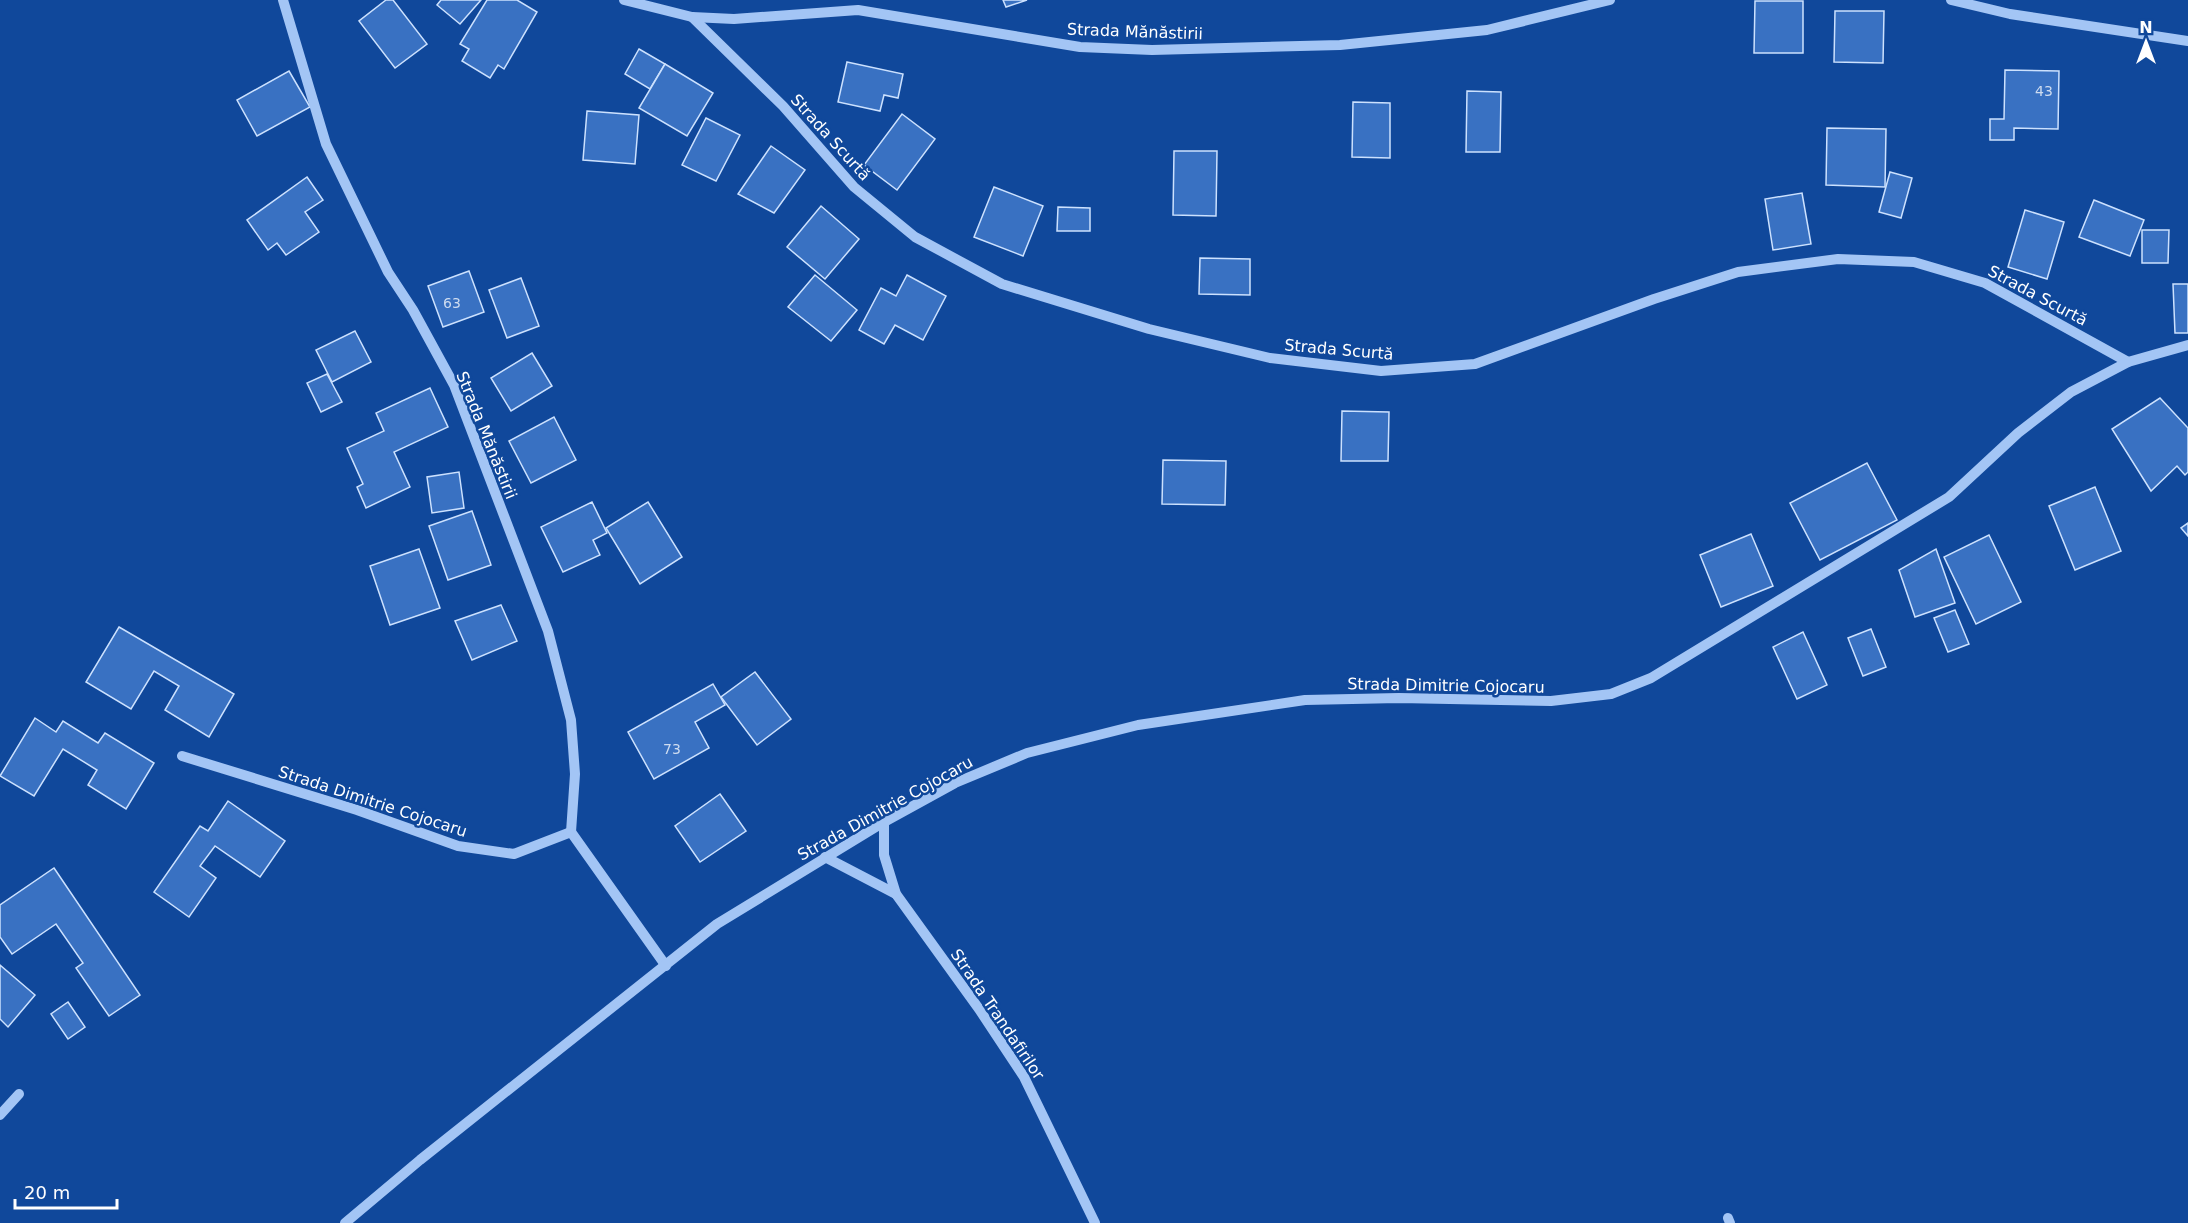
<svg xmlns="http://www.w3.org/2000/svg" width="2188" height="1223" font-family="'DejaVu Sans',sans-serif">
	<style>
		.building { fill: #3971c2; stroke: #cce1fe; stroke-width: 1.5 }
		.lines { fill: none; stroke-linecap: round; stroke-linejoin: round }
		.minor { stroke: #a3c5f5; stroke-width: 10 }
		.labels { text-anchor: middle; stroke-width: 5; stroke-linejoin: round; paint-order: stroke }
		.number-label { font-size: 14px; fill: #cedcf0 }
		.street-label { font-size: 16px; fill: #fff; stroke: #10489b }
	</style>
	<rect width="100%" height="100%" fill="#10489b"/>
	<g class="building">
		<polygon points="386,0 393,0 427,44 395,68 359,21"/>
		<polygon points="441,0 481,0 460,24 437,5"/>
		<polygon points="487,0 517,0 537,12 504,69 498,65 490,78 462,61 469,49 460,44"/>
		<polygon points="1003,0 1027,0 1006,7"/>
		<polygon points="1755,1 1803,1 1803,53 1754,53"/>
		<polygon points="1835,11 1884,11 1883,63 1834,62"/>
		<polygon points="639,49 665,64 650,89 625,74"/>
		<polygon points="847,62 903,74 898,98 884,95 880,111 838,102"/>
		<polygon points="665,64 713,93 687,136 639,108"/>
		<polygon points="2005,70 2059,71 2058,129 2014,128 2014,140 1990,140 1990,119 2004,119"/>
		<polygon points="289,71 310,107 257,136 237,100"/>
		<polygon points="1467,91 1501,92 1500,152 1466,152"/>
		<polygon points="1353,102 1390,103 1390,158 1352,157"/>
		<polygon points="587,111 639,115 635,164 583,160"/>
		<polygon points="902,114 935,139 897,190 864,165"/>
		<polygon points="706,118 740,135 716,181 682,165"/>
		<polygon points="1827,128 1886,129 1885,187 1826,185"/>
		<polygon points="771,146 805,170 774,213 738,194"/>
		<polygon points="1174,151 1217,151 1216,216 1173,215"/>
		<polygon points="1890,172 1912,178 1901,218 1879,212"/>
		<polygon points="307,177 323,200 305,212 319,232 286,255 277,243 268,250 247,220"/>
		<polygon points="994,187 1043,206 1023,256 974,237"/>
		<polygon points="1802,193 1811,244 1773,250 1765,199"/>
		<polygon points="2094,200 2144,220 2130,256 2079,237"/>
		<polygon points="821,206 859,239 825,279 787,247"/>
		<polygon points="1058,207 1090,208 1090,231 1057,231"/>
		<polygon points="2025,210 2064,222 2047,279 2008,267"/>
		<polygon points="2142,230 2169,230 2168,263 2142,263"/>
		<polygon points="1200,258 1250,259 1250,295 1199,294"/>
		<polygon points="469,271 484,312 443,327 428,286"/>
		<polygon points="815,275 857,310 831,341 788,307"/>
		<polygon points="907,275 946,296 923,340 895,325 884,344 859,330 881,288 896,296"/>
		<polygon points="521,278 539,326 507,338 489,290"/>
		<polygon points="2173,284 2188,284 2188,333 2175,333"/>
		<polygon points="355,331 371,362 332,382 316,350"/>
		<polygon points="532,353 552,386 511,411 491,378"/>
		<polygon points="327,374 342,402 321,412 307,383"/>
		<polygon points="430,388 448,427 394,452 410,487 366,508 357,487 363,484 347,448 384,431 376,413"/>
		<polygon points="2160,398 2188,428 2188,472 2185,475 2177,466 2151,491 2112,429"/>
		<polygon points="1342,411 1389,412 1388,461 1341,461"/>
		<polygon points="554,417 576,460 531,483 509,441"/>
		<polygon points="1163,460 1226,461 1225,505 1162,504"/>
		<polygon points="1867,463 1897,520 1820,560 1790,503"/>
		<polygon points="459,472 464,508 432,513 427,477"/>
		<polygon points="2095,487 2121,551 2075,570 2049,506"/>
		<polygon points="592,502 607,533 593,540 600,555 563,572 541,527"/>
		<polygon points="648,502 682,557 640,584 606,528"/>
		<polygon points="472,511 491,565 448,580 429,526"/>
		<polygon points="2188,523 2188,536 2181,528"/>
		<polygon points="1751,534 1773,586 1721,607 1700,555"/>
		<polygon points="1989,535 2021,602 1976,624 1944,557"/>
		<polygon points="419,549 440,608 390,625 370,566"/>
		<polygon points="1936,549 1955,603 1915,617 1899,570"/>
		<polygon points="501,605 517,641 472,660 455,621"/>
		<polygon points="1955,610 1969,644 1948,652 1934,618"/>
		<polygon points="119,627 234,694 209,737 165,710 179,686 154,671 131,709 86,682"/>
		<polygon points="1871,629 1886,667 1863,676 1848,638"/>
		<polygon points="1803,632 1827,685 1797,699 1773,647"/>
		<polygon points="755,672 791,719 757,745 721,697"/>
		<polygon points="713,684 725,705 695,722 709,748 654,779 628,732"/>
		<polygon points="35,718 56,732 63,721 98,743 105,733 154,763 126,809 88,785 97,770 63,749 34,796 0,776"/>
		<polygon points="720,794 746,831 700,862 675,826"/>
		<polygon points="228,801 285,841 260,877 215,846 200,866 216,878 189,917 154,892 200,826 208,831"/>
		<polygon points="54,868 140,995 109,1016 76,968 83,963 56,924 12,954 0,937 0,905"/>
		<polygon points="0,965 35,995 8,1027 0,1019"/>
		<polygon points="68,1002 85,1027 68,1039 51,1014"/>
	</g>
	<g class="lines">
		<g class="minor">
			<polyline points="283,0 326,144 388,272 413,310 454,385 548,631 571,720 575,774 571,832"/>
			<polyline points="624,0 692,17 734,19 858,10 1080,47 1152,50 1340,45 1487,30 1610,0"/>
			<polyline points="1951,0 2010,14 2188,41"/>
			<polyline points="692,17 783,106 854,187 915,237 1002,284 1149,329 1270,358 1381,371 1475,364 1654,299 1738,272 1838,259 1914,262 1985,283 2128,362"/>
			<polyline points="182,756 357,810 458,846 514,854 571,832"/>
			<polyline points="884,822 884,855 896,894 979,1009 1024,1077 1095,1223"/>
			<polyline points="571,832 666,966"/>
			<polyline points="825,857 896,894"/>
			<polyline points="0,1115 19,1094"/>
			<polyline points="1728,1218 1730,1223"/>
			<polyline points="345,1223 420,1160 717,924 884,822 955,783 1027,753 1138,725 1305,700 1399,698 1551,701 1611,694 1651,678 1949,497 2018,433 2071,392 2128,362 2188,345"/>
		</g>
	</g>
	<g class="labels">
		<g class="number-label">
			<text x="2044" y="96">43</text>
			<text x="452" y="308">63</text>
			<text x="672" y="754">73</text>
		</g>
		<g class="street-label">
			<text transform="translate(1135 31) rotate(2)" y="6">Strada Mănăstirii</text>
			<text transform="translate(831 137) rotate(48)" y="6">Strada Scurtă</text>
			<text transform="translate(2038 295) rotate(28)" y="6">Strada Scurtă</text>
			<text transform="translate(1339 349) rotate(5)" y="6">Strada Scurtă</text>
			<text transform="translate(487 435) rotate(68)" y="6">Strada Mănăstirii</text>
			<text transform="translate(1446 685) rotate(1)" y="6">Strada Dimitrie Cojocaru</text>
			<text transform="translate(373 801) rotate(18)" y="6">Strada Dimitrie Cojocaru</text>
			<text transform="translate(885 808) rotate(-29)" y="6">Strada Dimitrie Cojocaru</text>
			<text transform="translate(998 1014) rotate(56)" y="6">Strada Trandafirilor</text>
		</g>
	</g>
	<g transform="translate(2146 42)" stroke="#10489b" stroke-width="4.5" paint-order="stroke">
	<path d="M0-4.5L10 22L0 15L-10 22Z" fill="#ffffff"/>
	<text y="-9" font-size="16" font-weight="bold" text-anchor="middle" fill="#ffffff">N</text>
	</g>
	<path d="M15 1199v9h102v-9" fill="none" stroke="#ffffff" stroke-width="3"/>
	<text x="24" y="1199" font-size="18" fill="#ffffff" stroke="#10489b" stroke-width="4.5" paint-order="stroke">20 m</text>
</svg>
